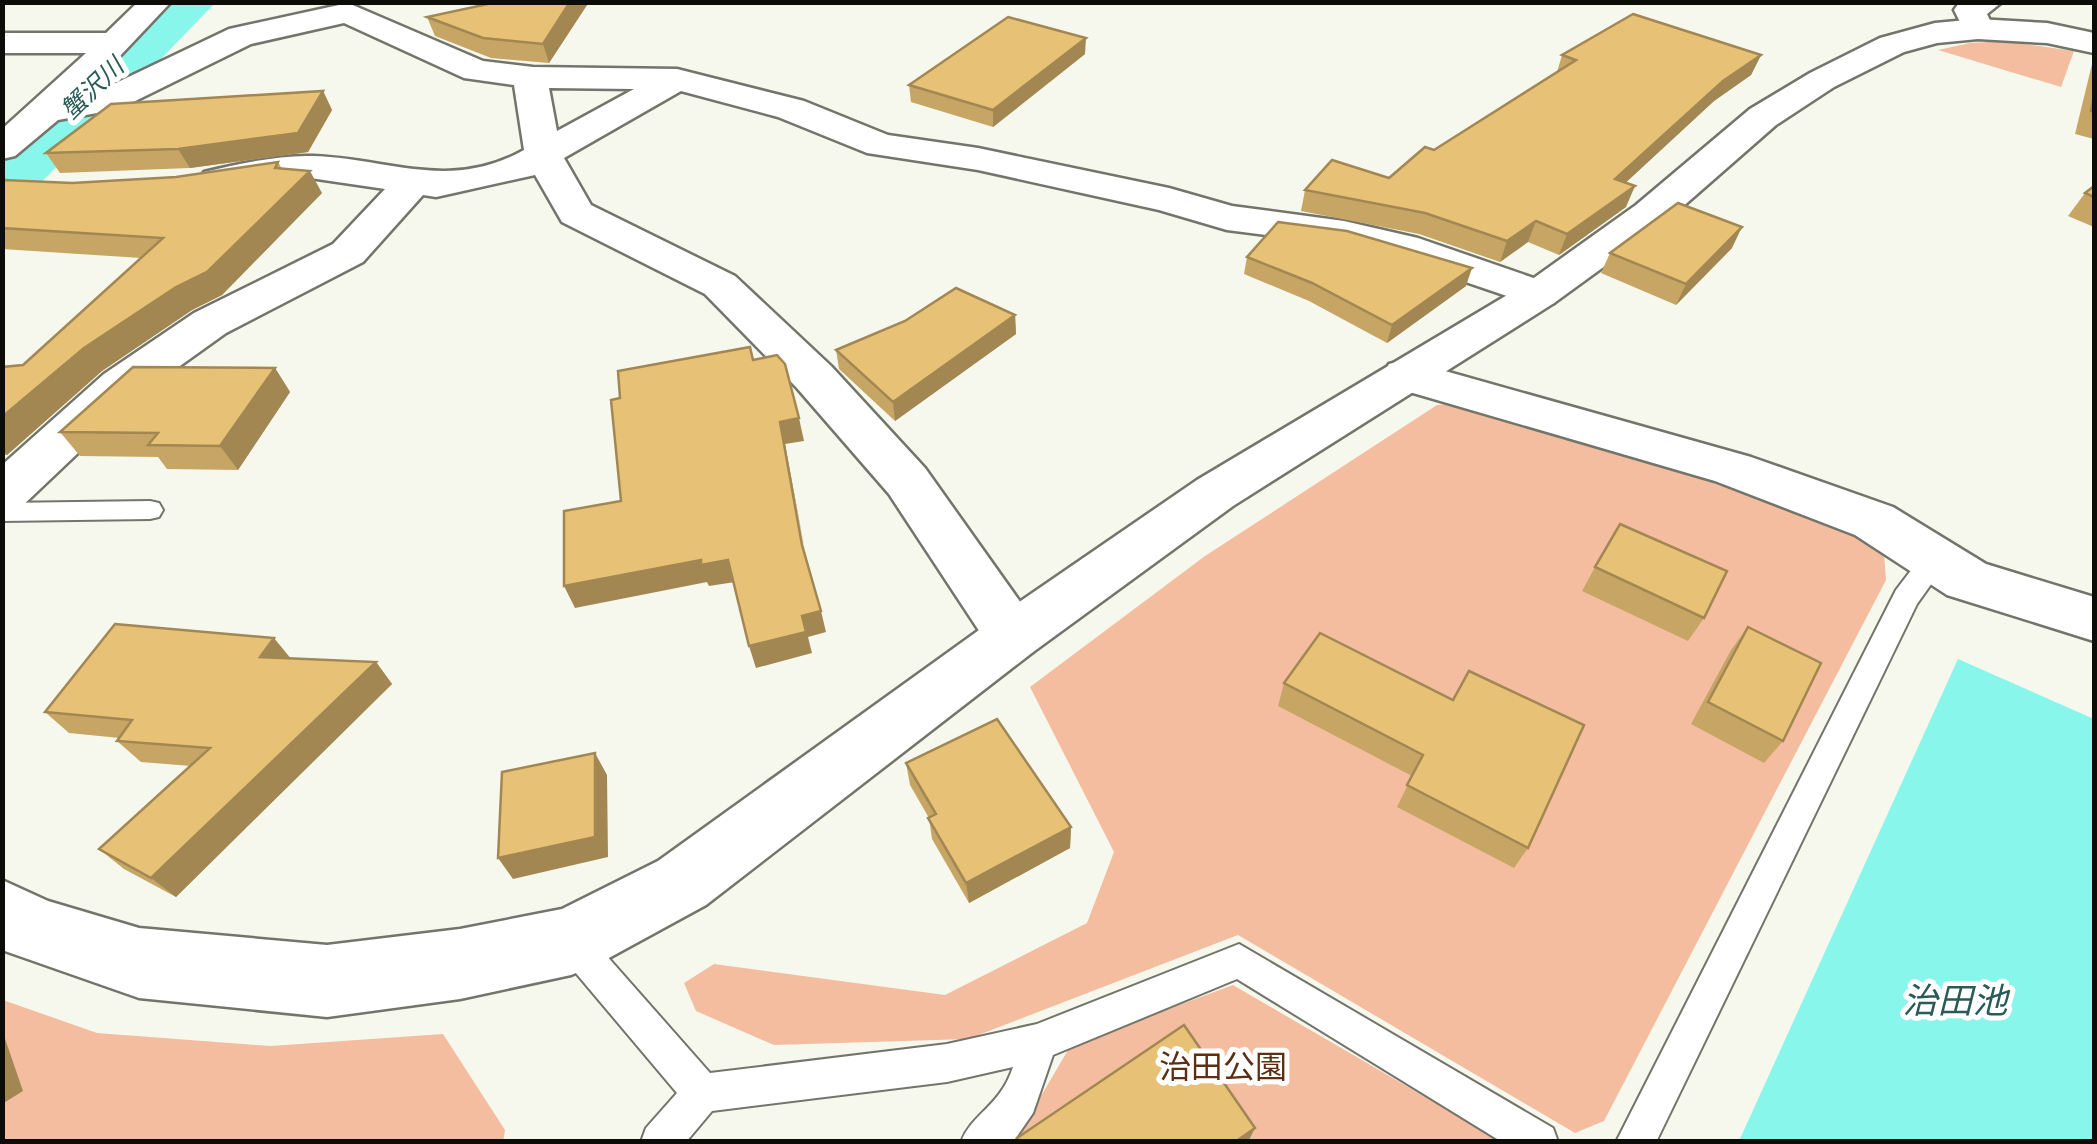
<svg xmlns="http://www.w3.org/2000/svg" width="2097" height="1144" font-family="'Work Sans','Noto Sans JP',sans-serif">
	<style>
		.green { fill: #f4bd9f }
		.water { fill: #88f6ea }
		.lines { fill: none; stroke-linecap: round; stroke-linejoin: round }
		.river { fill: #88f6ea; fill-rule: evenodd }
		.service-casing { stroke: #73756b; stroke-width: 4 }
		.minor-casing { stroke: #73756b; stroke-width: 5 }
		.tertiary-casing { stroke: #73756b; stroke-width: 5 }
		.service { fill: #fff; fill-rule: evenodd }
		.minor { fill: #fff; fill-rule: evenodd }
		.tertiary { fill: #fff; fill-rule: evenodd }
		.wall { fill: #c7a665 }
		.shaded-wall { fill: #a28753 }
		.building { fill: #e7c176; stroke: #a28753; stroke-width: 2.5 }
		.labels { text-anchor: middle; stroke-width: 10; stroke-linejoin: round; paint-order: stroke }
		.far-water-label { font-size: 25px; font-style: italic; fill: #2b5b56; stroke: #fff }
		.near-park-label { font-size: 32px; fill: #5d2e11; stroke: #fff }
		.near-water-label { font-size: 35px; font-style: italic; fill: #2b5b56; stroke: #fff }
	</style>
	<rect width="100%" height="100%" fill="#f6f8ed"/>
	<g class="green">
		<polygon points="2003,41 2074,51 2061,87 1938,50 1970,43"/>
		<polygon points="1448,404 1735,485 1858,532 1884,553 1886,580 1604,1121 1575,1133 1238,935 968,1039 774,1045 696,1011 684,983 714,964 945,995 1087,923 1114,852 1030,687 1205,556 1437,405"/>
		<polygon points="1233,985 1501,1141 1014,1142 1071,1045"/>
		<polygon points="3,1000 97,1033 271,1046 443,1034 505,1130 503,1142 3,1142"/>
	</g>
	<polygon class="water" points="1958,659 2094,719 2094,1141 1739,1141"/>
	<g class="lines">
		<polygon class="river" points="141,2 216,2 32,192 2,199 2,129"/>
		<defs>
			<g id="service">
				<polygon points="150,501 159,503 163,510 159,517 150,519 2,521 2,503"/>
				<polygon points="1935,549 1945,552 1949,559 1917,604 1656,1142 1616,1142 1896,590 1925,552"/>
				<path d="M571 924 583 929 710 1073 947 1044 1037 1024 1239 944 1553 1128 1558 1142H1502L1237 979 1053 1055 1033 1113 1013 1142H961C972 1113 1000 1107 1013 1067L947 1082 712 1111 686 1142H641L646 1128 677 1093 559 953 553 941 559 929Z"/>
			</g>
			<g id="minor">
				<path d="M138 2H171L84 94 97 92 229 29 348 3 483 61 533 67 677 69 804 101 888 135 978 148 1169 188 1232 206 1344 221 1418 238 1554 285 1561 294 1554 303 1539 307 1389 256 1344 245 1227 230 1159 210 978 170 867 153 778 117 681 91 564 158 591 205 735 276 831 366 925 468 1033 620 1042 636 1033 652 1013 659 993 652 889 494 797 388 705 294 562 222 535 175 436 197 423 195 363 262 226 333 138 396 20 508 2 513V465L104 374 194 313 333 244 385 189 310 178 218 192 204 188 199 180 204 172C237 164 278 155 312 156 388 158 449 192 524 150L514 85 464 78 344 23 251 44 119 109 58 120 15 156 2 159V129L86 53H2V33H106ZM549 88 634 89 557 131Z"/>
				<polygon points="2002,2 1987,14 1994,29 1989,36 1967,36 1954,10 1959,3"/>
				<polygon points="1406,360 1751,457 1893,507 1986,564 2094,597 2094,641 1947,595 1855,535 1715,481 1389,386 1383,375 1389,364"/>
			</g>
			<polygon id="tertiary" points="1978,19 2047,23 2094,33 2094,53 2047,43 1978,39 1937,43 1904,52 1834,87 1776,125 1664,223 1554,303 1233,506 1033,652 706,905 596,965 571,975 460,999 327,1017 139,998 2,950 2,880 48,901 139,928 327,945 460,929 562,909 658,861 993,620 1197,480 1524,285 1636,205 1750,109 1810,73 1880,38 1935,23"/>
		</defs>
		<use href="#service" class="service-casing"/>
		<use href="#minor" class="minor-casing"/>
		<use href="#tertiary" class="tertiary-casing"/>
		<use href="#service" class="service"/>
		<use href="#minor" class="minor"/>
		<use href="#tertiary" class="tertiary"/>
	</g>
	<g class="wall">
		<polygon points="497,2 586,2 587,5 549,63 491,58 435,36 427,17"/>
		<polygon points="1085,54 993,127 911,102 909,85"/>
		<polygon points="1562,55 1761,55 1751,75 1714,101 1625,183 1626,207 1559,255 1528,242 1500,262 1419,234 1301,211 1305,190 1389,178 1557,72"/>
		<polygon points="2094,56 2094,139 2075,134"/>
		<polygon points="323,91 332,110 308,152 190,168 60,173 46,153"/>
		<polygon points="278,162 282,169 322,193 222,295 192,310 102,371 7,455 2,455 2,367 23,365 141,258 2,249 2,182 72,183 176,177"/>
		<polygon points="2094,186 2094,227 2068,216 2085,193"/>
		<polygon points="1732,248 1676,305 1601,273 1610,253"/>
		<polygon points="1247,257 1466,286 1387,343 1309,301 1244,274"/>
		<polygon points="1015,315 1016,334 895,421 839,369 836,350"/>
		<polygon points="275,368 290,392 238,470 167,469 158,457 80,456 60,432"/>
		<polygon points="1595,567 1704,618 1688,641 1582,591"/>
		<polygon points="1748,627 1783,741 1764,763 1691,724 1731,650"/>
		<polygon points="1320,633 1528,848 1514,868 1397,807 1412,776 1278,706 1284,683"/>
		<polygon points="291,659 376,662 392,684 176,897 124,869 99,849 191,766 141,762 117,741 120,738 69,733 45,712"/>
		<polygon points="906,763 1071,827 1070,848 969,903 932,839 929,818 910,785"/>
	</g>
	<g class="shaded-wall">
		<polygon points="570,2 586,2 587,5 549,63 543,44"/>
		<polygon points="1086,38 1085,54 993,127 993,110"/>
		<polygon points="1761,55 1751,75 1714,101 1607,200 1615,179 1723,81"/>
		<polygon points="323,91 332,110 308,152 190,168 178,149"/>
		<polygon points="310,171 322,193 222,295 192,310 102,371 7,455 2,450 2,417 84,348"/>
		<polygon points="1635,186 1626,207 1559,255 1567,234"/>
		<polygon points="1536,221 1528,242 1500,262 1507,241"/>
		<polygon points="1742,227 1732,248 1676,305 1686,284"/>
		<polygon points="1472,268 1466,286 1387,343 1392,325"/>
		<polygon points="1015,315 1016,334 895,421 893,402"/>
		<polygon points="275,368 290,392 238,470 220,446"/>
		<polygon points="799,418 804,441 785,444 808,567 780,422"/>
		<polygon points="701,560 728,560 735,582 709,586 707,582 575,608 564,586"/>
		<polygon points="821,611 826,632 808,637 812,653 756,668 749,646 802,616"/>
		<polygon points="274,638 292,660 260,657"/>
		<polygon points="376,662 392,684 176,897 151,878"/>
		<polygon points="595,753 607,775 608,857 513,879 498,858"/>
		<polygon points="1071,827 1070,848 969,903 966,883"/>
		<polygon points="2,1030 23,1091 2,1104"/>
		<polygon points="1255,1128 1248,1142 1235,1142"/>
	</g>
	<g class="building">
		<polygon points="497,2 570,2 543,44 483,38 427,17"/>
		<polygon points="1633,14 1761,55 1723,81 1615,179 1635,186 1567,234 1536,221 1507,241 1425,213 1305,190 1332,160 1389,178 1425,147 1434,150 1576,60 1562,55"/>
		<polygon points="1008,17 1086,38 993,110 909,85"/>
		<polygon points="323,91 298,133 178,149 46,153 111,104"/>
		<polygon points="2094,95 2094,112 2091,111"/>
		<polygon points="278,162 275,168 310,171 207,272 176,287 84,348 2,417 2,367 23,365 163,238 2,228 2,182 4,180 72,183 176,177"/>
		<polygon points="2094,186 2094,197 2085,193"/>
		<polygon points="1678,203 1742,227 1686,284 1610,253"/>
		<polygon points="1278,222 1347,231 1472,268 1392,325 1312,283 1247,257"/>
		<polygon points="956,288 1015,315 893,402 836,350 905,321"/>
		<polygon points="750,347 753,360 777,355 785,364 799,418 780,422 802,545 821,611 802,616 806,632 749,646 728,560 701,565 701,560 564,586 564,511 621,501 611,400 620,398 618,371"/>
		<polygon points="133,367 275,368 220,446 148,445 158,433 60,432"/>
		<polygon points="1620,524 1727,571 1704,618 1595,567"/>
		<polygon points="115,624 274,638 260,657 376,662 151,878 99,849 210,748 117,741 132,720 45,712"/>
		<polygon points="1748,627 1821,663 1783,741 1708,702"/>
		<polygon points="1320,633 1453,700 1469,671 1584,725 1528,848 1407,785 1423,755 1284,683"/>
		<polygon points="997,719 1071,827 966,883 928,818 936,814 906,763"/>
		<polygon points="595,753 595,837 498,858 502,772"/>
		<polygon points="1184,1025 1255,1128 1235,1142 1019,1142 1017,1138"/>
	</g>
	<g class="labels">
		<g class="far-water-label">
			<text transform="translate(92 88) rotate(-44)" y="9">蟹沢川</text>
		</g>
		<g class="near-park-label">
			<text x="1223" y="1078">治田公園</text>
		</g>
		<g class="near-water-label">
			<text x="1955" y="1013">治田池</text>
		</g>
	</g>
	<rect width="2097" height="1144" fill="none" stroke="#0c0d09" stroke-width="10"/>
</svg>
